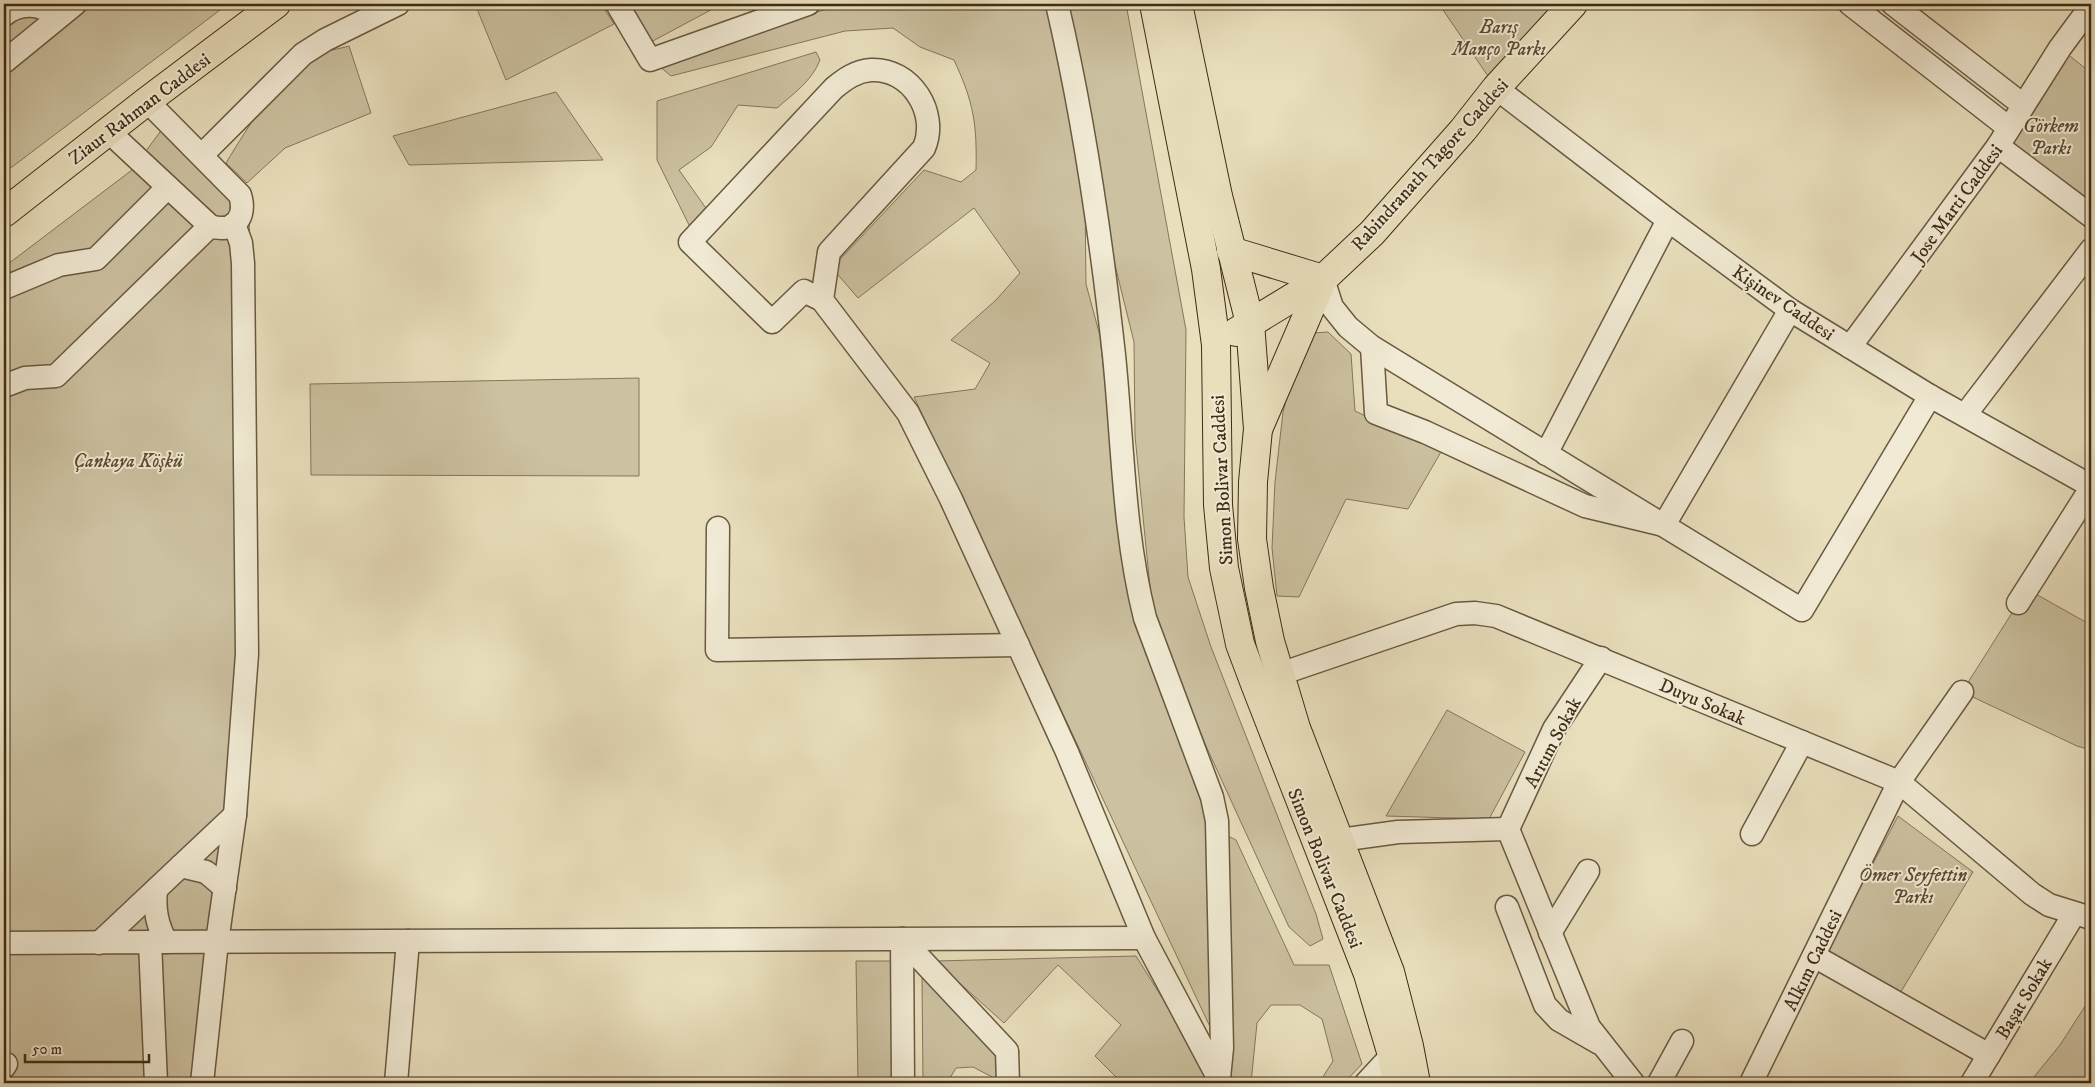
<svg xmlns="http://www.w3.org/2000/svg" width="2095" height="1087" font-family="'IM FELL DW Pica',serif">
	<style>
		.green { fill: #ccc1a1; stroke: #85765c }
		.lines { fill: none; stroke-linecap: round; stroke-linejoin: round }
		.minor-casing { stroke: #695940; stroke-width: 25 }
		.major-casing { stroke: #3e2c16; stroke-width: 30 }
		.minor { stroke: #f1ead4; stroke-width: 22 }
		.major { stroke: #e9dfbd; stroke-width: 28 }
		.labels { text-anchor: middle; stroke-width: 4; stroke-linejoin: round; paint-order: stroke }
		.park-label { font-size: 19px; font-style: italic; fill: #5a4a32; stroke: #f1ead4 }
		.street-label { font-size: 19px; fill: #3e2c16; stroke: #f1ead4 }
	</style>
	<rect width="100%" height="100%" fill="#e9dfbd"/>
	<filter id="stains"><feTurbulence type="fractalNoise" baseFrequency=".004" numOctaves="4"/><feColorMatrix values="0 0 0 0 .2 0 0 0 0 .09 0 0 0 0 .02 0 0 0 .5 -.17"/></filter>
	<radialGradient id="worn" r=".72"><stop offset=".6" stop-color="#630" stop-opacity="0"/><stop offset="1" stop-color="#630" stop-opacity=".3"/></radialGradient>
	<g class="green">
		<polygon points="4,4 228,4 4,173"/>
		<polygon points="475,4 601,4 614,24 506,80"/>
		<polygon points="627,4 722,4 651,42"/>
		<path d="M841 4H1046L1051 16 1085 198 1086 284 1100 336 1113 462 1130 587 1217 821 1212 1031 914 397 975 389 990 363 951 340 996 300 1020 273 974 208 858 298 832 268 924 170 961 182 976 170C977 124 974 103 954 60L920 47 893 28 845 31 671 76 659 66Z"/>
		<polygon points="1064,4 1126,4 1186,330 1184,517 1188,577 1211,647 1316,914 1323,939 1310,946 1289,927 1206,746 1152,607 1135,436 1134,342 1112,253"/>
		<polygon points="1439,4 1573,4 1496,88"/>
		<path d="M349 46 371 113 285 148 247 183 226 163C250 123 277 79 319 55 327 50 339 49 349 46Z"/>
		<polygon points="2060,48 2091,73 2091,216 1998,146"/>
		<path d="M816 52 820 60C812 81 793 94 777 108L738 105 711 147 679 170 708 211 691 229 657 160V101Z"/>
		<polygon points="556,92 603,160 409,165 393,136"/>
		<polygon points="171,117 249,222 250,240 253,654 200,1083 4,1083 4,267 132,170"/>
		<polygon points="1328,332 1351,354 1355,411 1441,452 1408,509 1346,499 1299,597 1277,596 1272,548 1275,482 1283,412 1296,363 1313,333"/>
		<polygon points="639,378 639,476 311,475 310,384"/>
		<polygon points="2027,589 2091,625 2091,750 2077,746 1962,692"/>
		<polygon points="1447,710 1525,752 1489,819 1386,816"/>
		<polygon points="1898,816 1973,872 1899,995 1826,953"/>
		<polygon points="1226,835 1236,840 1294,965 1329,965 1362,1064 1344,1083 1319,1083 1333,1061 1322,1019 1300,1005 1271,1005 1257,1023 1251,1083 1238,1083 1230,1076"/>
		<polygon points="1136,956 1183,1031 1209,1083 1122,1083 1095,1056 1121,1025 1058,965 1004,1023 935,961"/>
		<polygon points="856,961 895,961 895,1083 858,1083"/>
		<polygon points="922,976 999,1053 996,1079 973,1067 956,1068 947,1083 923,1083"/>
		<polygon points="2091,997 2091,1083 2029,1083 2060,1045"/>
	</g>
	<g class="lines">
		<defs>
			<g id="minor">
				<polyline points="617,4 650,60 808,4"/>
				<path d="M1057 4C1084 119 1101 237 1114 355 1123 444 1123 530 1145 618L1212 797 1217 821 1222 1048 1219 1078"/>
				<polyline points="1850,4 2009,128"/>
				<polyline points="1893,4 2023,105"/>
				<path d="M4 15C21 1 42 4 58 17"/>
				<polyline points="4,62 75,4"/>
				<polyline points="1496,88 1668,220 1790,310 1930,396 2091,486"/>
				<path d="M108 131 210 226C234 234 247 217 240 195L147 101"/>
				<polyline points="1998,146 2091,216"/>
				<polyline points="202,155 303,54 325,40 398,4"/>
				<polyline points="1323,279 1332,307 1348,327 1372,347 1802,610 1930,396"/>
				<polyline points="4,288 59,265 96,259 168,187"/>
				<path d="M822 300 829 252 924 148C939 113 911 68 871 70 856 71 845 79 834 88L690 242 772 322 804 291 822 300 908 413 951 499 1067 752 1144 938 1221 1083"/>
				<polyline points="1372,347 1376,413 1425,432 1585,506 1664,525 1790,310"/>
				<polyline points="1850,347 1998,146 2060,48 2091,6"/>
				<polyline points="4,386 25,378 56,376 210,226"/>
				<polyline points="1965,415 2091,250"/>
				<polyline points="1546,454 1668,220"/>
				<polyline points="718,528 717,650 1018,645"/>
				<polyline points="2018,603 2091,488"/>
				<polyline points="1280,674 1456,614 1475,613 1496,616 1899,782 2032,894 2049,905 2091,918"/>
				<polyline points="1508,829 1554,729 1601,658"/>
				<polyline points="1752,834 1802,742"/>
				<polyline points="1340,840 1398,832 1508,829 1589,1027 1633,1083"/>
				<polyline points="181,866 206,872 225,888"/>
				<path d="M156 890C154 910 157 924 166 942"/>
				<polyline points="1507,907 1545,1005 1559,1020 1599,1043"/>
				<polyline points="1550,933 1588,871"/>
				<polyline points="902,939 1007,1051 1008,1083"/>
				<polyline points="902,939 903,1083"/>
				<polyline points="150,942 1144,938"/>
				<polyline points="4,943 150,942 156,1083"/>
				<polyline points="99,943 235,815"/>
				<polyline points="1814,956 1989,1055"/>
				<polyline points="4,1067 6,1064"/>
				<polyline points="202,1083 217,942 235,815 247,654 243,263 241,243 234,224"/>
				<polyline points="396,1083 408,941"/>
				<polyline points="1366,1083 1392,1055"/>
				<polyline points="1659,1083 1682,1041"/>
				<polyline points="1751,1083 1899,782 1962,692"/>
				<polyline points="1972,1083 2074,914"/>
			</g>
			<g id="major">
				<polyline points="1154,4 1206,269 1216,345 1218,505 1224,568 1240,644 1255,684 1368,974 1392,1055 1397,1083"/>
				<polyline points="1178,4 1218,196 1250,323 1258,429 1253,482 1252,539 1259,588 1270,641 1296,728 1390,972 1409,1046 1416,1083"/>
				<polyline points="4,213 147,101 276,4"/>
				<polyline points="1231,251 1323,279"/>
				<polyline points="1236,332 1323,279 1372,233 1463,130 1496,88 1573,4"/>
				<polyline points="1259,427 1323,279"/>
			</g>
		</defs>
		<use href="#minor" class="minor-casing"/>
		<use href="#major" class="major-casing"/>
		<use href="#minor" class="minor"/>
		<use href="#major" class="major"/>
	</g>
	<g class="labels">
		<g class="park-label">
			<text x="1499" y="33">Barış<tspan x="1499" dy="22">Manço Parkı</tspan></text>
			<text x="2051" y="132">Görkem<tspan x="2051" dy="22">Parkı</tspan></text>
			<text x="128" y="467">Çankaya Köşkü</text>
			<text x="1913" y="881">Ömer Seyfettin<tspan x="1913" dy="22">Parkı</tspan></text>
		</g>
		<g class="street-label">
			<text transform="translate(139 108) rotate(-37)" y="7">Ziaur Rahman Caddesi</text>
			<text transform="translate(1429 164) rotate(-48)" y="7">Rabindranath Tagore Caddesi</text>
			<text transform="translate(1956 203) rotate(-54)" y="7">Jose Marti Caddesi</text>
			<text transform="translate(1784 302) rotate(34)" y="7">Kişinev Caddesi</text>
			<text transform="translate(1221 480) rotate(-93)" y="7">Simon Bolivar Caddesi</text>
			<text transform="translate(1703 701) rotate(23)" y="7">Duyu Sokak</text>
			<text transform="translate(1552 742) rotate(-62)" y="7">Arıtım Sokak</text>
			<text transform="translate(1326 868) rotate(68)" y="7">Simon Bolivar Caddesi</text>
			<text transform="translate(1812 960) rotate(-64)" y="7">Alkım Caddesi</text>
			<text transform="translate(2023 998) rotate(-59)" y="7">Başat Sokak</text>
		</g>
	</g>
	<rect width="2095" height="1087" fill="none" stroke="#e9dfbd" stroke-width="20"/>
	<rect x="5" y="5" width="2085" height="1077" fill="none" stroke="#3e2c16" stroke-width="2.5"/>
	<rect x="10" y="10" width="2075" height="1067" fill="none" stroke="#3e2c16"/>
	<path d="M25 1054v8h124v-8" fill="none" stroke="#3e2c16" stroke-width="2.5"/>
	<text x="32" y="1054" font-size="15" fill="#3e2c16" stroke="#f1ead4" stroke-width="4" paint-order="stroke">50 m</text>
	<rect width="100%" height="100%" filter="url(#stains)"/>
	<rect width="100%" height="100%" fill="url(#worn)"/>
</svg>
